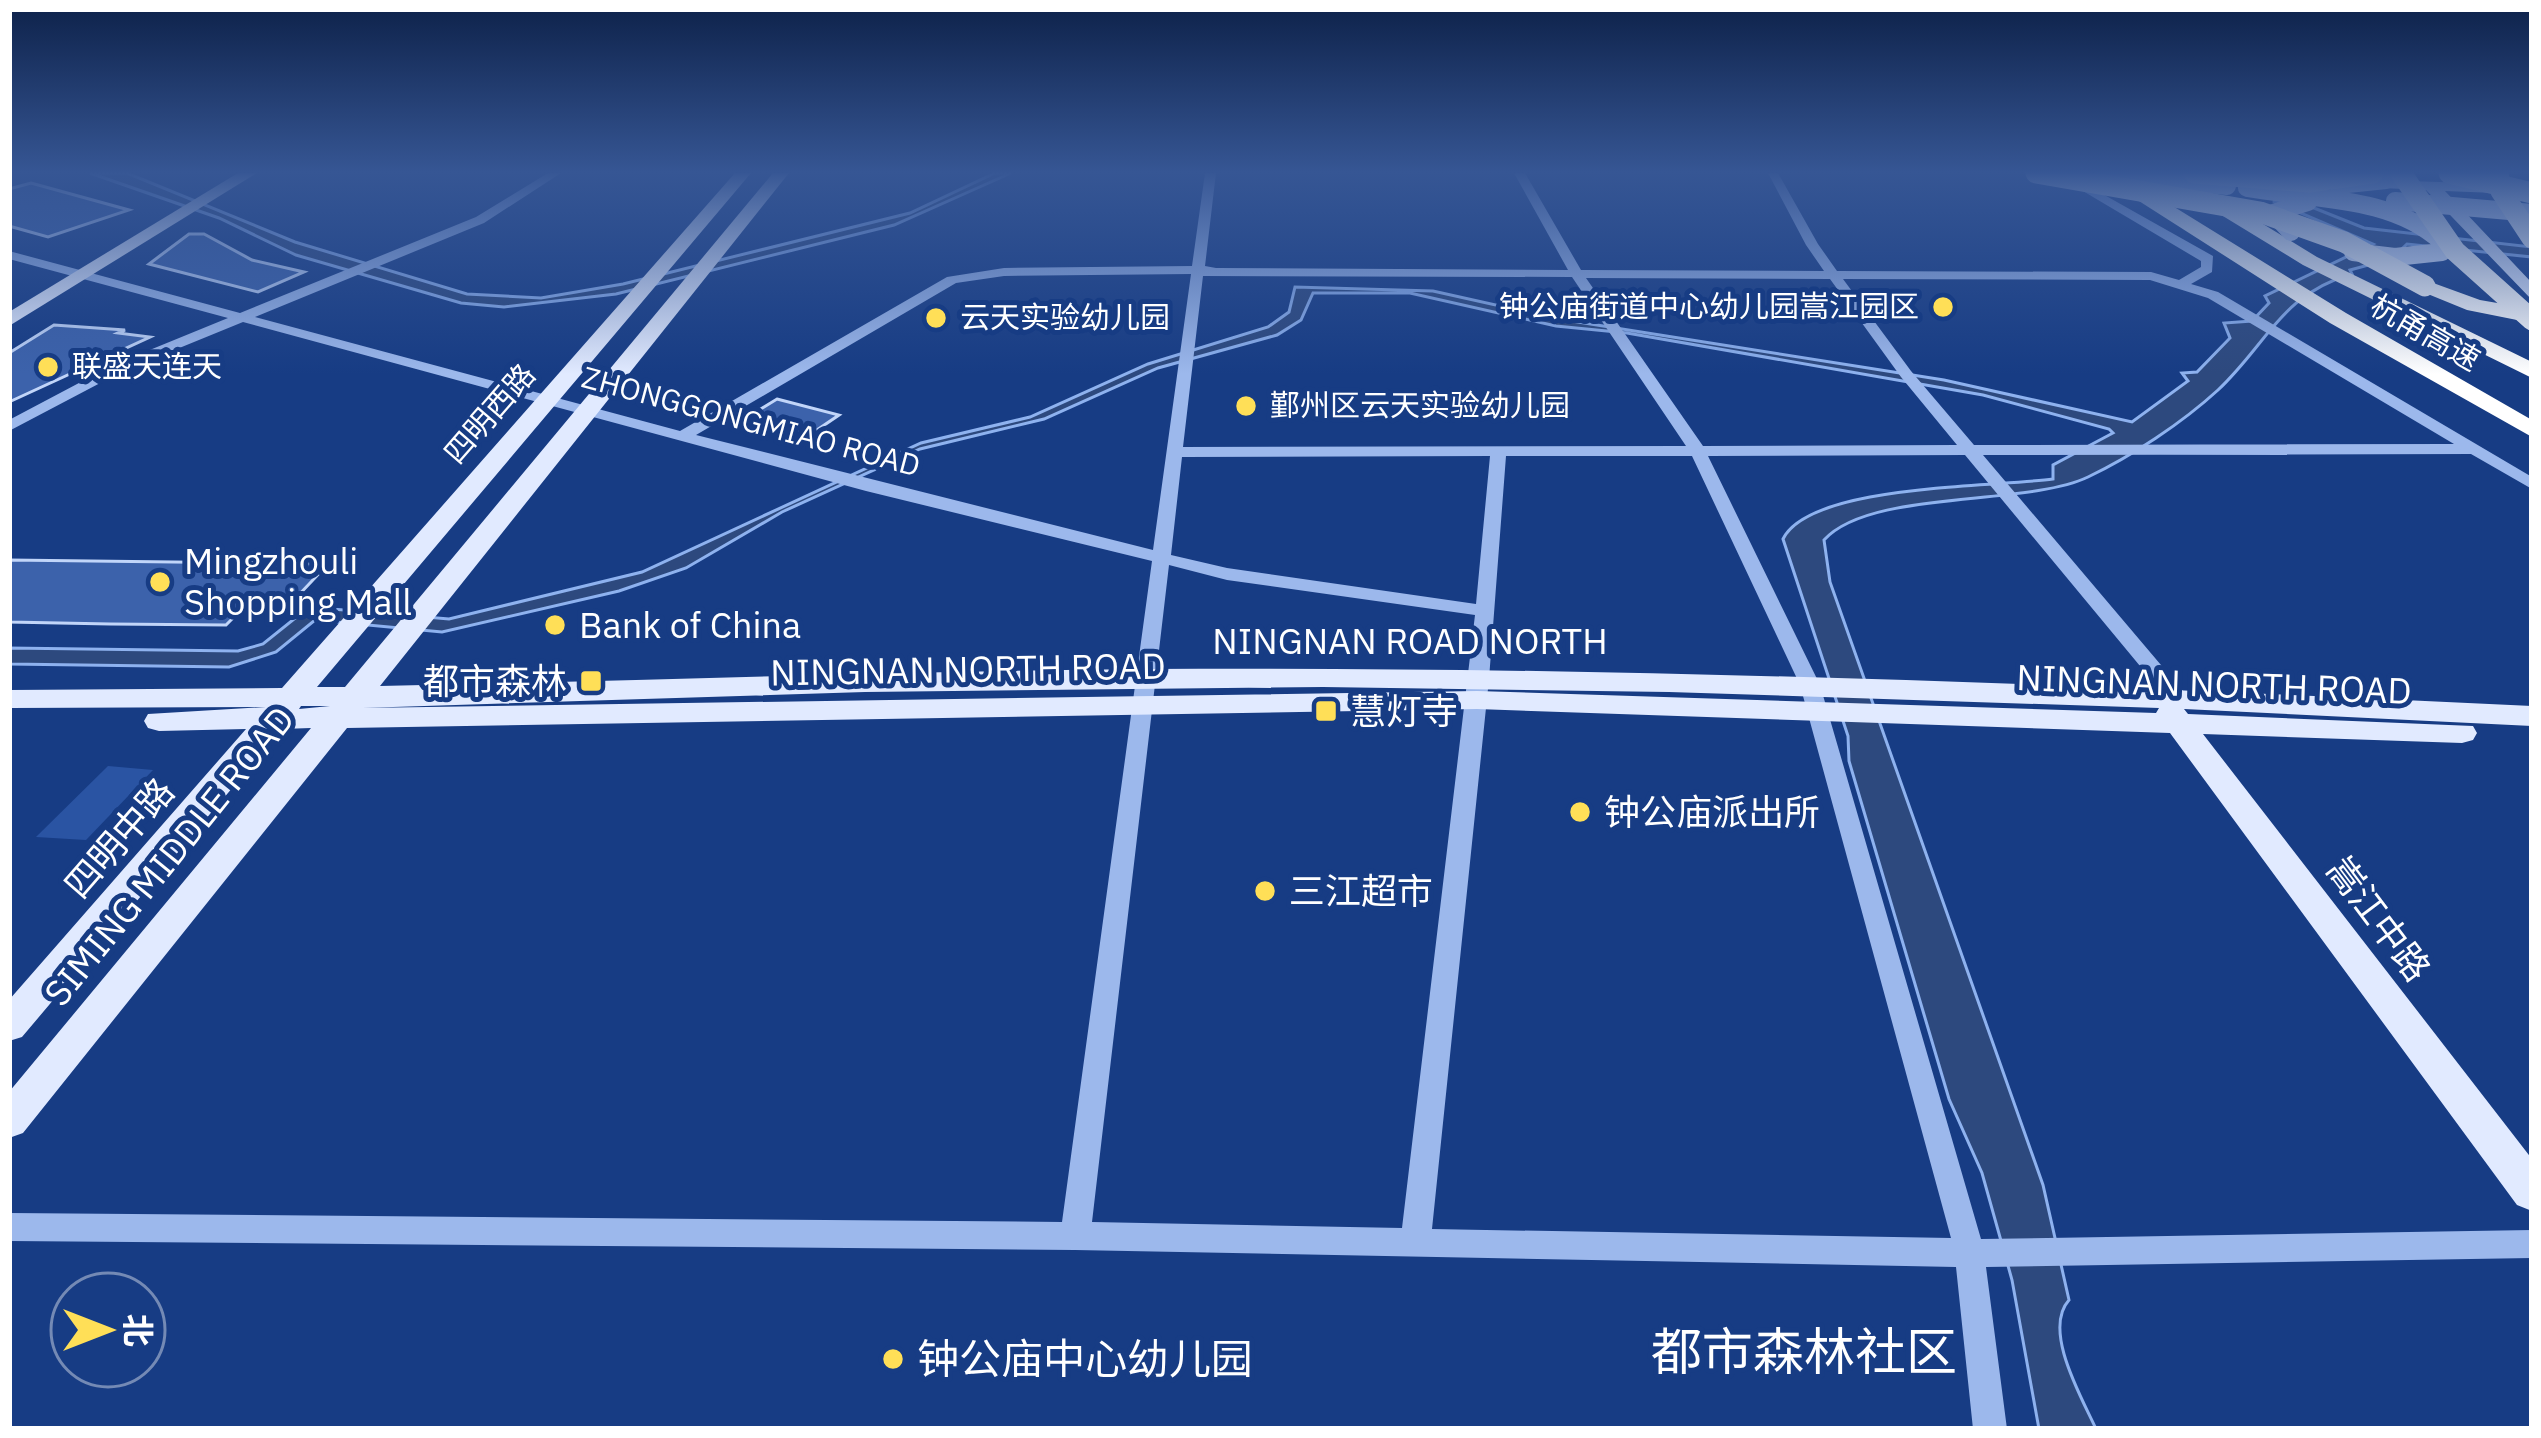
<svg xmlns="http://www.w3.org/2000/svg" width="2541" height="1438" font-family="'IBM Plex Sans','Noto Sans SC',sans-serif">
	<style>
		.green { fill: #2a54a3 }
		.water { fill: #2d497e; stroke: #8eb2ef; stroke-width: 3 }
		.building { fill: #3c62ab; stroke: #c1d5f9; stroke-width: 3 }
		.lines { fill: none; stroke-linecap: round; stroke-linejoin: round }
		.minor { fill: #9cb8ec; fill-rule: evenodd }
		.major { fill: #e1eaff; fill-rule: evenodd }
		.highway { fill: #fff; fill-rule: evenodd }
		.major-bridge { stroke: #e1eaff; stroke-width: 18 }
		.highway-bridge { stroke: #fff; stroke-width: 21 }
		.poi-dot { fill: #ffdf57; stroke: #173c84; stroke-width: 4.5 }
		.labels { text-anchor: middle; stroke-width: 10; stroke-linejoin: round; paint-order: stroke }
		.far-poi-label { font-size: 30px; fill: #fff; stroke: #173c84; text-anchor: start }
		.far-street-label { font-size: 30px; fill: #fff; stroke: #173c84 }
		.poi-label { font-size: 36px; fill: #fff; stroke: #173c84; text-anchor: start }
		.street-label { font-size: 36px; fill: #fff; stroke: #173c84 }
		.near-poi-label { font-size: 42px; fill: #fff; stroke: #173c84; text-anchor: start }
		.near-quarter-label { font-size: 51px; fill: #fff; stroke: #173c84 }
	</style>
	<rect width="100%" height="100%" fill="#173c84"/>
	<polygon class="green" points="108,766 153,770 86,840 36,837"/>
	<g class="water">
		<polygon points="90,173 127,173 295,242 467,294 541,298 623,284 910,213 995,173 1011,173 894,225 616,294 504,307 461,303 296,255 219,218"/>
		<path d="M2294 200 2364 228 2532 247V257L2407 244 2391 259 2350 270 2352 274C2281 294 2268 343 2218 390 2182 423 2132 456 2088 477 2025 507 1870 489 1824 540L1830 582 2043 1185 2069 1300C2042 1330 2082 1398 2096 1429H2039L2012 1280 1982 1173 1949 1099 1849 761 1848 736 1783 539C1810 484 1997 487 2053 479V465L2113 433 2109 429 1983 395 1627 333 1556 326 1410 293H1313L1301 320 1277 335 1158 368 1044 419 920 449 782 512 686 568 619 591 442 632 315 620 276 652 229 667 9 664V648L238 651 263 644 309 607 449 619 642 572 921 443 1030 417 1148 364 1268 327 1289 312 1295 287 1433 291 1559 319 1944 380 2132 422 2188 381 2182 373 2197 372 2230 338 2224 323 2252 321 2269 303 2265 296 2373 244 2273 201Z"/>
	</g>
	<g class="building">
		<polygon points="31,183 129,210 48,237 9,226 9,189"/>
		<polygon points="189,234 204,234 252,260 304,272 258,292 149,264"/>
		<polygon points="54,325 125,330 118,333 150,337 9,402 9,353"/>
		<polygon points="777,399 839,415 808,436 746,418"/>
		<polygon points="9,560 328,564 294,600 280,599 267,612 239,612 226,625 110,624 9,622"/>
	</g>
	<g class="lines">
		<path class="minor" d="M548 173H561L484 223 255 317 680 431 947 277 1004 268 1192 266 1205 173H1216L1205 266 1216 268 1568 270 1514 173H1525L1581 270 1824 271 1806 245 1768 173H1778L1818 244 1837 271 2151 272 2179 280 2201 267V261L2066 181 2076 179 2213 256 2212 272 2191 284 2218 292 2532 477V489L2471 454 1983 455 2183 691 2186 696 2183 701H2169L1965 455 1708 456 1820 685 1981 1239 2532 1230V1258L1986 1267 2007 1429H1973L1956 1267 1075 1250 9 1241V1213L1062 1222 1152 561 866 491 243 322 123 371 9 431V420L113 365 228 318 9 259V251L240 313 476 217ZM1191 274 1153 550 696 435 956 283 1004 276ZM1203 276 1572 277 1686 446 1183 447ZM1586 278 1830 279 1901 377 1957 445 1703 446ZM1843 279 2150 280 2208 298 2454 444 1974 445 1911 371ZM1490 456 1476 604 1227 568 1171 555 1182 457ZM1506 456H1692L1800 685 1951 1238 1432 1229 1489 679ZM1169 565 1227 580 1475 615 1402 1228 1092 1222Z"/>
		<g class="major">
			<polygon points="238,173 257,173 9,326 9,312"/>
			<path d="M735 173H751L317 687H345L773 173H789L380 686C636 681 892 671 1148 669 1610 666 2071 684 2532 706V726L2184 709 2188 714 2473 726 2477 733 2473 740 2462 743 2203 734 2532 1159V1211L2517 1205 2170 733 1477 709 347 728 23 1133 9 1138V1092L311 728 282 729 22 1037 9 1041V1000L246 729 159 731 148 728 144 721 148 714 266 707 9 708V690L282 688ZM1323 687 1669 692 2159 708 2156 713 1477 691 362 708 865 692ZM301 706H330L299 709Z"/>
			<polygon points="2376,180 2502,184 2504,188 2496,193 2445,191 2532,283 2532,300 2426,190 2382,188 2374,183"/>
		</g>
		<g class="highway">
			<polygon points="2117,179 2129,179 2346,313 2532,420 2532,437 2330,323 2117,187"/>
			<polygon points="2195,191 2209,191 2317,257 2532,362 2532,378 2303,265 2195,199"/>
			<polygon points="2425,280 2480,300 2532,309 2532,323 2467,310 2418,290 2415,286"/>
		</g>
		<g class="major-bridge">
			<polyline points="2103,173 2227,186"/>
			<polyline points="2338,185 2386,180 2392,173"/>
			<path d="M2247 188C2312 200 2391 195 2442 242V252L2395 257 2353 252"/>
			<polyline points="2395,201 2532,213"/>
			<polyline points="2291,232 2273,213 2308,202"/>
		</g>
		<g class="highway-bridge">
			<polyline points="2036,173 2260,212 2344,242 2425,286"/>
			<polyline points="2194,173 2309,182 2373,173"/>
			<polyline points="2401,173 2455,251 2532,320"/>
			<polyline points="2449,173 2532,193"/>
			<polyline points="2498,173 2501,191 2532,238"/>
		</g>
	</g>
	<linearGradient id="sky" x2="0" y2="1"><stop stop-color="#0d2149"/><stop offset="0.46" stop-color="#365694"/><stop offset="1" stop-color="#365694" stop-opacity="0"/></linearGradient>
	<rect width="2541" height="374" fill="url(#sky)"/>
	<g class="poi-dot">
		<circle cx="1943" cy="307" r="12"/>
		<circle cx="936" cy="318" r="12"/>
		<circle cx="48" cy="367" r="12"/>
		<circle cx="1246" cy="406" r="12"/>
		<circle cx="160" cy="582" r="12"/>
		<circle cx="555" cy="625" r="12"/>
		<rect x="579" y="669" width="24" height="24" rx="6"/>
		<rect x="1314" y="699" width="24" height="24" rx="6"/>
		<circle cx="1580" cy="812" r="12"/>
		<circle cx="1265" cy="891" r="12"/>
		<circle cx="893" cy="1359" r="12"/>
	</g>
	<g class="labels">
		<g class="far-poi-label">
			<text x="1919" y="317" text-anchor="end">钟公庙街道中心幼儿园嵩江园区</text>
			<text x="960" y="328">云天实验幼儿园</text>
			<text x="72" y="377">联盛天连天</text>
			<text x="1270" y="416">鄞州区云天实验幼儿园</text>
		</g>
		<g class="far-street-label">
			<text transform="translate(2425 333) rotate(30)" y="10">杭甬高速</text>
			<text transform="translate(490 414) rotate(-49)" y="10">四明西路</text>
			<text transform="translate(751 422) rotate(15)" y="10">ZHONGGONGMIAO ROAD</text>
		</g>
		<g class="poi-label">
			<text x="184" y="574">Mingzhouli<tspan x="184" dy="41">Shopping Mall</tspan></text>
			<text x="579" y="638">Bank of China</text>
			<text x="567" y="694" text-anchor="end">都市森林</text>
			<text x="1350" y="724">慧灯寺</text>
			<text x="1604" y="825">钟公庙派出所</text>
			<text x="1289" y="904">三江超市</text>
		</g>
		<g class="street-label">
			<text x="1410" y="654">NINGNAN ROAD NORTH</text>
			<text transform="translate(968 669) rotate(-1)" y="13">NINGNAN NORTH ROAD</text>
			<text transform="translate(2214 684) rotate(2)" y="13">NINGNAN NORTH ROAD</text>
			<text transform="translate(119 838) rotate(-49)" y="13">四明中路</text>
			<text transform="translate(169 856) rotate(-51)" y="13">SIMING MIDDLE ROAD</text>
			<text transform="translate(2379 919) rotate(53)" y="13">嵩江中路</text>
		</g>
		<g class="near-poi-label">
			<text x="917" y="1374">钟公庙中心幼儿园</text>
		</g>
		<g class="near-quarter-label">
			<text x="1804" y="1370">都市森林社区</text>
		</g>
	</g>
	<rect width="2541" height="1438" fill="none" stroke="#ffffff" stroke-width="24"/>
	<g transform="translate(108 1330) rotate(90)"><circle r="57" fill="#173c84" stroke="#748ab5" stroke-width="3"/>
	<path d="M0-9L21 45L0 30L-21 45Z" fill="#ffdf57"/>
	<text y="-18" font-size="33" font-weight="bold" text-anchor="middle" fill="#ffffff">北</text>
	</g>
</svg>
